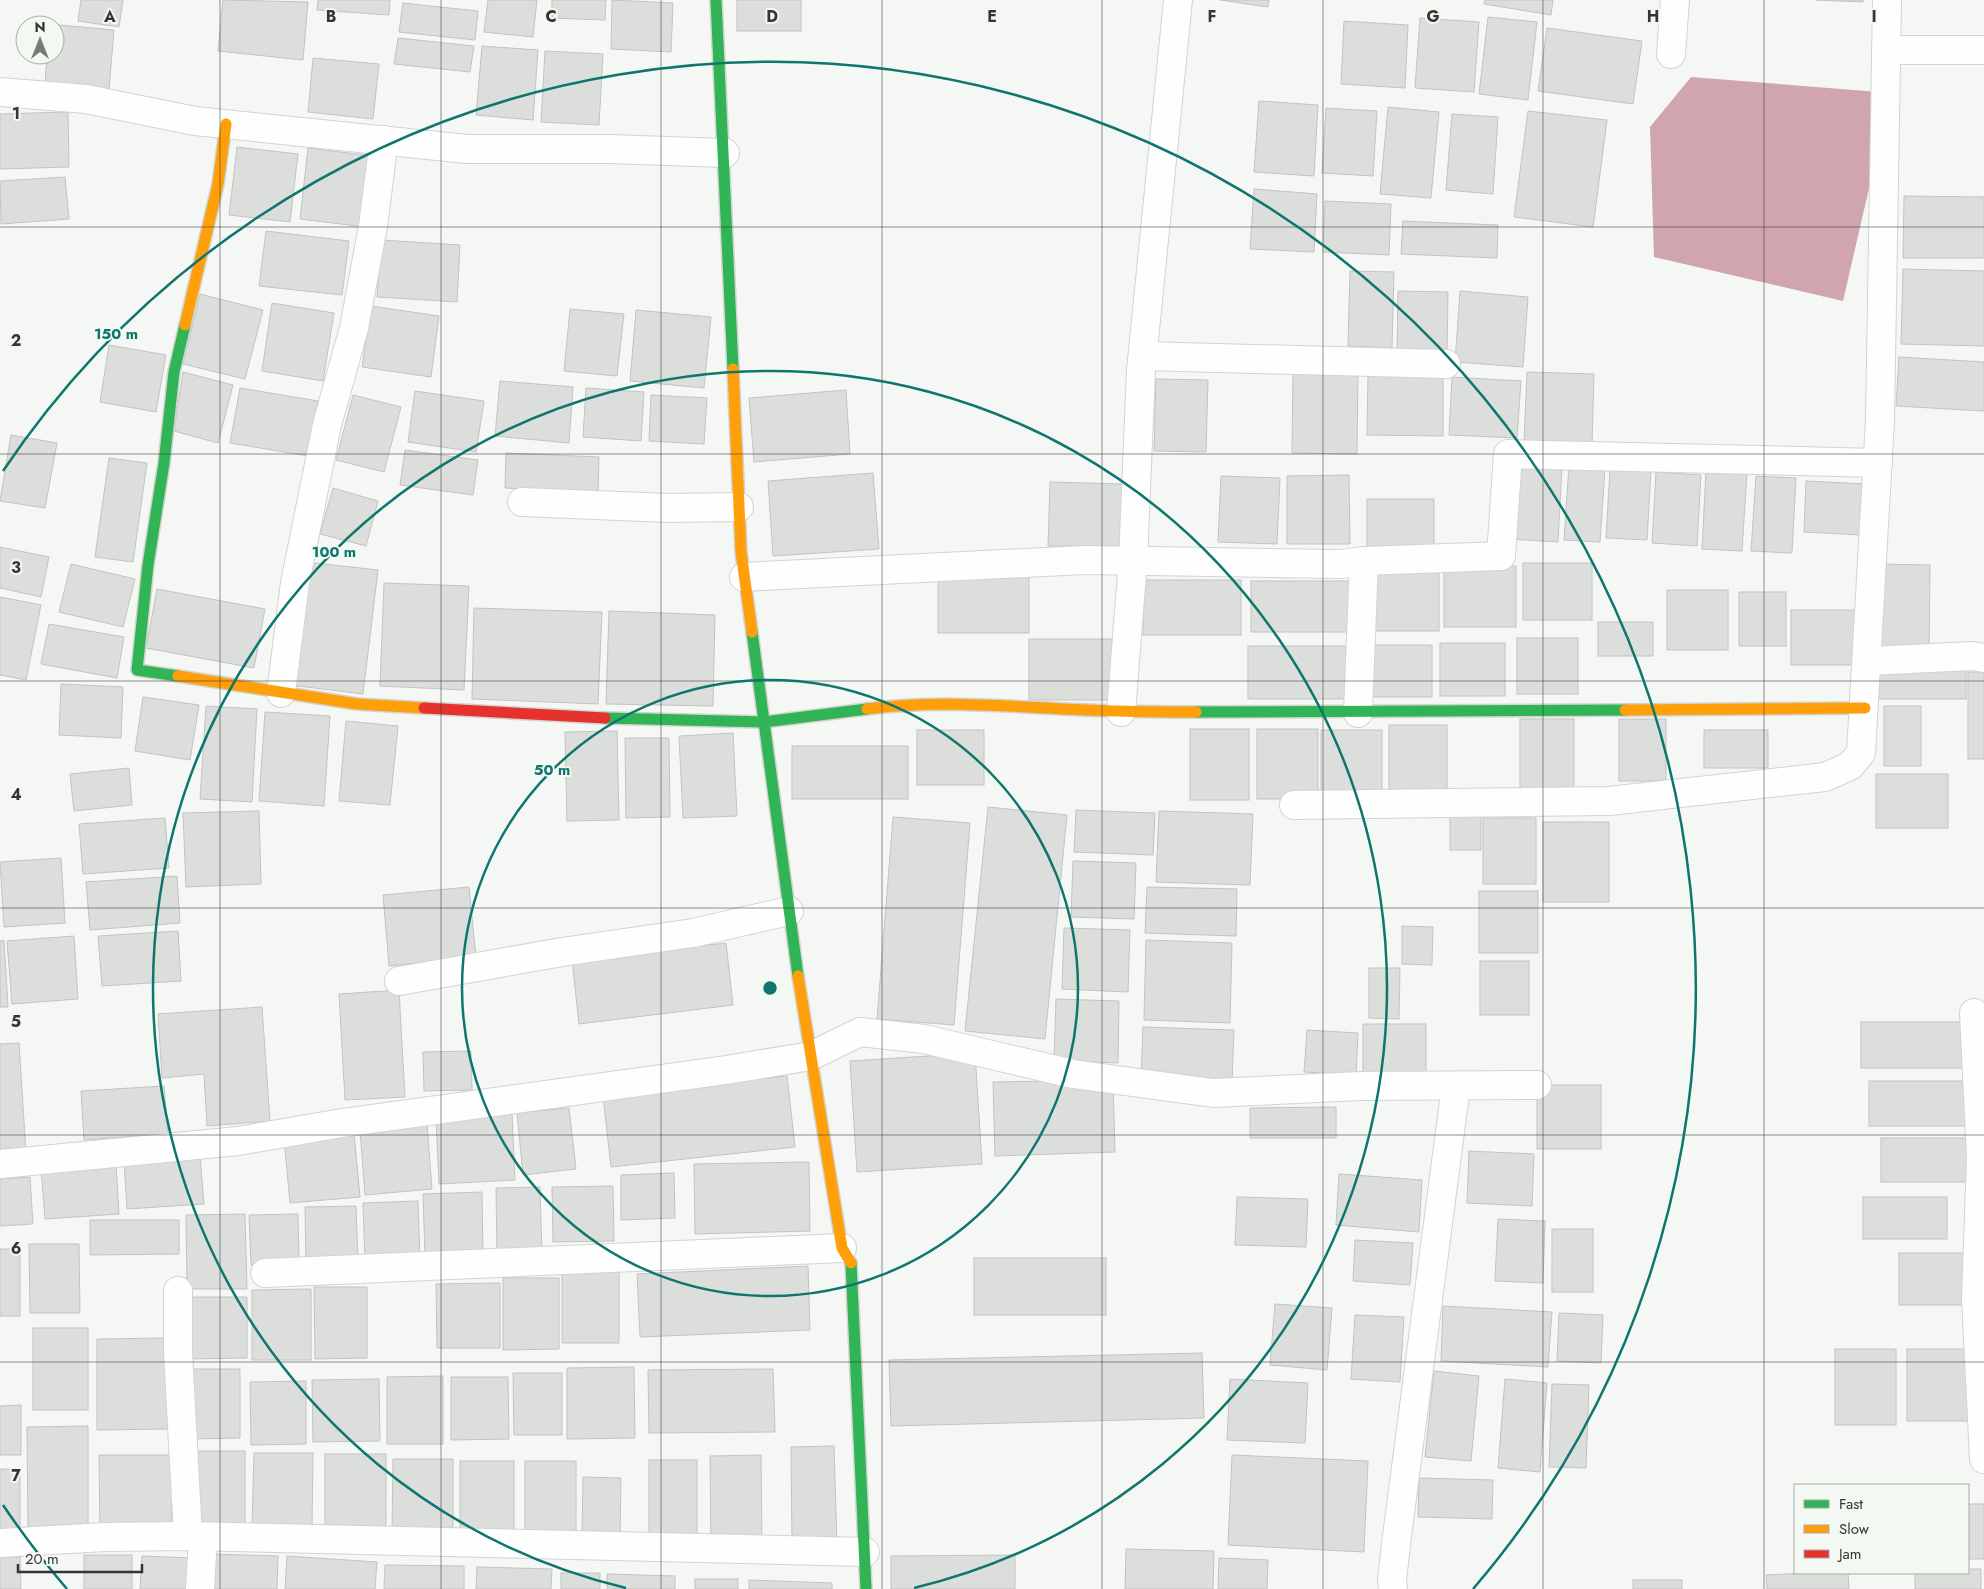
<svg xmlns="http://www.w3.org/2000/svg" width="1984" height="1589" font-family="Jost,sans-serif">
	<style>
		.water { fill: #d1a5af }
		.building { fill: #dcdedb; stroke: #c1c4c1 }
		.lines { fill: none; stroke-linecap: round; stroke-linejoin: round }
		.street-casing { stroke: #d2d4d1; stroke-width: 30 }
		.fast-casing { stroke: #d2d4d1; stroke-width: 14 }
		.slow-casing { stroke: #d2d4d1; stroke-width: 14 }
		.jam-casing { stroke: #d2d4d1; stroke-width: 14 }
		.street { stroke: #fdfefd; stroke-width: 28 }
		.fast { stroke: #30b455; stroke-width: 11 }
		.slow { stroke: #ff9f0a; stroke-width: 11 }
		.jam { stroke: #e5322d; stroke-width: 11 }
		.grid { fill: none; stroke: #353634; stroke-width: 1; stroke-opacity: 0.55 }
		.ring { fill: none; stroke: #0f766e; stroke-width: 2.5 }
		.grid-label { font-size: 16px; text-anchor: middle; font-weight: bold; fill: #353634; stroke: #f3f8f2; stroke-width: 4; stroke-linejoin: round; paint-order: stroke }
		.centre { fill: #0f766e; stroke: #f3f8f2; stroke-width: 2.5 }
		.ring-label { font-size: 15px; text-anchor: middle; font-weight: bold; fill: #0f766e; stroke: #f3f8f2; stroke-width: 4; stroke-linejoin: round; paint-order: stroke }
	</style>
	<rect width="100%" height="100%" fill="#f4f7f3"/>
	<polygon class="water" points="1691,77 1891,93 1843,301 1654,257 1650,127"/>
	<g class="building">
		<polygon points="81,0 123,0 119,27 78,21"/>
		<polygon points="223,0 308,2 303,60 218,51"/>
		<polygon points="318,0 390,0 389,15 317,10"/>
		<polygon points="488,0 537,0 533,37 484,32"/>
		<polygon points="552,0 606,0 605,20 552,18"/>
		<polygon points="612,0 673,3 671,52 611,49"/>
		<rect x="737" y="0" width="64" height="31"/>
		<polygon points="1220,0 1269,0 1268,7"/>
		<polygon points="1485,0 1553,0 1551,15 1484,4"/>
		<polygon points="1816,0 1863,0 1863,2"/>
		<polygon points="403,3 478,11 475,40 399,32"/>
		<polygon points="1488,17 1537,22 1528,100 1479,94"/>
		<polygon points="1420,18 1479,22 1474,92 1415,88"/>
		<polygon points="1344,21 1408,25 1405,88 1341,84"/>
		<polygon points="49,24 114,30 109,89 45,84 47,55 55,55 55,25"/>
		<polygon points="1547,28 1642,41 1633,104 1538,91"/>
		<polygon points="398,38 474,46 470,72 394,64"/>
		<polygon points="482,46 538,50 533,120 476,115"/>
		<polygon points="545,51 603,54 599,125 541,122"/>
		<polygon points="313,58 379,64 373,119 308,112"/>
		<polygon points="1259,101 1318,105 1314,176 1254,172"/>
		<polygon points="1388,107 1439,112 1431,198 1380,194"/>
		<polygon points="1326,108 1377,111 1373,176 1322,173"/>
		<polygon points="1528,111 1607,120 1593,227 1514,217"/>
		<polygon points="68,112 69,167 0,169 0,114"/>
		<polygon points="1452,114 1498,117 1493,194 1446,190"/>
		<polygon points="237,147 298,154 290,222 229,215"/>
		<polygon points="308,148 373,156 365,227 300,219"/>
		<polygon points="65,177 69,219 1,224 0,181"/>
		<polygon points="1254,189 1317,194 1314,252 1250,249"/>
		<polygon points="1904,196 1984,197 1984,258 1903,258"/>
		<polygon points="1325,201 1391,204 1389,255 1323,252"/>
		<polygon points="1403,221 1498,225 1497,258 1401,254"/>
		<polygon points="266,231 349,241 342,295 259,286"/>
		<polygon points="381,240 460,245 457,302 377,297"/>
		<polygon points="1903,269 1984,271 1984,346 1901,344"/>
		<polygon points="1350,271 1394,272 1392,348 1348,346"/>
		<polygon points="1398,291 1448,292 1447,354 1397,353"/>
		<polygon points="1460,291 1528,297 1523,367 1455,362"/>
		<polygon points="200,294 263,310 245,379 183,364"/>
		<polygon points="272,303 334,313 323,381 262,371"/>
		<polygon points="371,306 439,316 431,377 362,367"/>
		<polygon points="570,309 624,314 617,376 564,371"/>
		<polygon points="636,310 711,317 704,388 630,381"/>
		<polygon points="109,345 166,355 156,412 100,402"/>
		<polygon points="1899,357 1984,362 1984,411 1896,406"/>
		<polygon points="1293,369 1358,370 1357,454 1292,453"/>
		<polygon points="183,372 233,385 218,443 174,431"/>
		<polygon points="1368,372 1443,372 1443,436 1367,435"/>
		<polygon points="1527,372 1594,374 1592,446 1524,444"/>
		<polygon points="1452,377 1521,381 1517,438 1449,435"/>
		<polygon points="1156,379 1208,380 1206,452 1154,451"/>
		<polygon points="500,381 573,387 569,443 495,436"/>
		<polygon points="240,388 318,401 308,456 230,443"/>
		<polygon points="586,388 644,392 641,441 583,437"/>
		<polygon points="846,390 850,454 754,462 749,398"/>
		<polygon points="415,391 484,401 476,452 408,442"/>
		<polygon points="353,395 401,407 384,472 336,460"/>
		<polygon points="651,395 707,398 704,444 649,441"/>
		<polygon points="11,435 57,443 45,508 0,501"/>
		<polygon points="405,450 478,460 473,495 400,485"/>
		<polygon points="506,453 599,457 598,492 505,488"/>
		<polygon points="109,458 147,463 133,562 95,557"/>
		<polygon points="1513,463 1562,466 1558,542 1509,539"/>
		<polygon points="1569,466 1605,468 1600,542 1564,540"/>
		<polygon points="1610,469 1651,471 1647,540 1606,538"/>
		<polygon points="1706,471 1747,473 1742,551 1702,549"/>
		<polygon points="1656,472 1701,475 1697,546 1652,543"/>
		<polygon points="873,473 879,549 773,556 768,481"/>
		<polygon points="1349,475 1350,544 1287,544 1287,476"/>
		<polygon points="1221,476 1280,478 1277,544 1218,542"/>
		<polygon points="1756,476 1796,478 1792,553 1751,551"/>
		<polygon points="1806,481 1867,484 1863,535 1804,532"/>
		<polygon points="1050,482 1123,484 1121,547 1048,546"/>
		<polygon points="333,488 378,501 366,546 320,534"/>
		<polygon points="1367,499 1434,499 1434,551 1367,550"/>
		<polygon points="0,547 49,557 41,597 0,588"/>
		<polygon points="306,562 378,570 363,694 290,685"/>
		<rect x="1523" y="563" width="69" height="57"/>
		<polygon points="71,564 135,579 123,627 59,612"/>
		<polygon points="1877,564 1930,565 1929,653 1876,652"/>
		<rect x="1444" y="566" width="72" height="61"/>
		<rect x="1369" y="570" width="70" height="61"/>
		<rect x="938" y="575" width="91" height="58"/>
		<rect x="1143" y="580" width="98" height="55"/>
		<rect x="1251" y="581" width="100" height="51"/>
		<polygon points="384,583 469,586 464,690 380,686"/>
		<polygon points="157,589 265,609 254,668 146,648"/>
		<rect x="1667" y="590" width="61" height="60"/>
		<rect x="1739" y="592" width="47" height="54"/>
		<polygon points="0,597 41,605 26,680 0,675"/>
		<polygon points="474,608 602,612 598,704 472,699"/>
		<rect x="1791" y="610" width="64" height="55"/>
		<polygon points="609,611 715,615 713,706 606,704"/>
		<rect x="1598" y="622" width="55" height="34"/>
		<polygon points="49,624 124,637 117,678 41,664"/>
		<rect x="1517" y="638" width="61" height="56"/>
		<rect x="1029" y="639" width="83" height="61"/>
		<rect x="1440" y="643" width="65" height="53"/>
		<rect x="1365" y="645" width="67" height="52"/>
		<rect x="1248" y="646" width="108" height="53"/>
		<rect x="1878" y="667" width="88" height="32"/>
		<rect x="1968" y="672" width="16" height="87"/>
		<polygon points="61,684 123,687 121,738 59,735"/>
		<polygon points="143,697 199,705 190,760 135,751"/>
		<polygon points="206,706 257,709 252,802 200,799"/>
		<rect x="1884" y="706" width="37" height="60"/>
		<polygon points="265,712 330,716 324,806 259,801"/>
		<rect x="1520" y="719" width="54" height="77"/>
		<rect x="1619" y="719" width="47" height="62"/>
		<polygon points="346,721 398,726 390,805 339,801"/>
		<rect x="1389" y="725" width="58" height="69"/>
		<rect x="1190" y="729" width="59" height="71"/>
		<rect x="1257" y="729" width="61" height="70"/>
		<rect x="917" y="730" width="67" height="55"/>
		<rect x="1321" y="730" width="61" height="65"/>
		<rect x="1704" y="730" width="64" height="38"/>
		<polygon points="617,731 619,820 567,821 565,732"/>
		<polygon points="733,733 737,816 683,818 679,736"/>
		<polygon points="625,738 669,738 670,817 626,818"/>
		<rect x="792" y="746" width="116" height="53"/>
		<polygon points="129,768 132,805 74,811 70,774"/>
		<rect x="1876" y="774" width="72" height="54"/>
		<polygon points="988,807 1067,815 1045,1039 965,1031"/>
		<rect x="1450" y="808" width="31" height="42"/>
		<polygon points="1076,810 1155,813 1153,855 1074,852"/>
		<polygon points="259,811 261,884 186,887 183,813"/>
		<polygon points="1159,811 1253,814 1250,885 1156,882"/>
		<polygon points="893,817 970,823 954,1025 877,1019"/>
		<polygon points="165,818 169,868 83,874 79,824"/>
		<rect x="1483" y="818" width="53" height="66"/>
		<rect x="1543" y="822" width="66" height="80"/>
		<polygon points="61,858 65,923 4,927 0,862"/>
		<polygon points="1073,861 1136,863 1134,919 1071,917"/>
		<polygon points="177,876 180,923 90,930 86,882"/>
		<polygon points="469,887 476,957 389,966 383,895"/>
		<polygon points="1147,887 1237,889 1236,936 1145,933"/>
		<rect x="1479" y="891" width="59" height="62"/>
		<polygon points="1402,926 1433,927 1432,965 1402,964"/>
		<polygon points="1064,928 1130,930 1128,992 1062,989"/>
		<polygon points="178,931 181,981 102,986 98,936"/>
		<polygon points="74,936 78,999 12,1004 7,941"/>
		<polygon points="4,940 8,1007 0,1007 0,941"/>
		<polygon points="1146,940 1232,943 1230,1023 1144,1020"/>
		<polygon points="726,943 733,1005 579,1024 572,960"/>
		<rect x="1480" y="961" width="49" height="54"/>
		<polygon points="1369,968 1400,968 1399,1019 1369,1018"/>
		<polygon points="399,990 405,1097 345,1100 339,994"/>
		<polygon points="1056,999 1119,1001 1118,1063 1054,1060"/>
		<polygon points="262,1007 270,1121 207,1126 204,1074 162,1078 158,1014"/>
		<rect x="1861" y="1022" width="103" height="46"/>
		<polygon points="1363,1024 1426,1024 1426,1076 1363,1075"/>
		<polygon points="1143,1027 1234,1030 1232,1082 1141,1079"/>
		<polygon points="1307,1030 1358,1033 1356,1075 1304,1072"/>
		<polygon points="19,1043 26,1153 0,1155 0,1044"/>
		<polygon points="471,1051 472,1090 424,1091 423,1052"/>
		<polygon points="975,1053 982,1164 857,1172 850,1061"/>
		<polygon points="787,1076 795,1147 611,1167 603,1096"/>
		<polygon points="1113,1080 1115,1152 995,1156 993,1082"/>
		<rect x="1869" y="1081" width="97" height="45"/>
		<rect x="1537" y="1085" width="64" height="64"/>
		<polygon points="164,1086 168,1134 84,1140 81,1091"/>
		<polygon points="1336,1107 1336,1138 1250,1138 1250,1108"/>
		<polygon points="569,1108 576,1169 523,1175 517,1113"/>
		<polygon points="512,1113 515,1180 439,1184 436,1117"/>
		<polygon points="427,1124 432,1189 365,1195 360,1130"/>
		<polygon points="354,1133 360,1197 290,1203 284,1139"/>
		<rect x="1881" y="1138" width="88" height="44"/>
		<polygon points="1469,1151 1534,1154 1532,1206 1467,1203"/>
		<polygon points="200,1156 204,1204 127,1209 124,1161"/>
		<polygon points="809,1162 810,1231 695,1234 694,1164"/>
		<polygon points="116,1163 119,1214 45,1219 41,1168"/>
		<polygon points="674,1173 675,1218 621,1220 621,1175"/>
		<polygon points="1339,1174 1422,1180 1419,1232 1336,1225"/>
		<polygon points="30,1177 33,1224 0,1226 0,1179"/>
		<polygon points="613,1186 614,1241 553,1242 552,1187"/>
		<polygon points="540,1187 542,1255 497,1256 496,1188"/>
		<polygon points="482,1192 483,1256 425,1257 423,1194"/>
		<polygon points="1237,1197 1308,1199 1306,1247 1235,1245"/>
		<rect x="1863" y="1197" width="84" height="42"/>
		<polygon points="418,1201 420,1261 365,1262 363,1203"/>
		<polygon points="356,1206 358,1261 306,1262 305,1207"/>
		<polygon points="245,1214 247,1289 187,1289 186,1215"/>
		<polygon points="298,1214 299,1263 251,1265 249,1215"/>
		<polygon points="1498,1219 1545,1221 1543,1283 1495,1281"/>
		<polygon points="90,1220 179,1220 179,1254 90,1255"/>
		<rect x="1552" y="1229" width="41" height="63"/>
		<polygon points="1355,1240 1413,1243 1410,1285 1353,1281"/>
		<polygon points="29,1244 79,1244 80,1313 30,1313"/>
		<rect x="0" y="1249" width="20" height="67"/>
		<rect x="1899" y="1253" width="66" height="52"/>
		<rect x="974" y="1258" width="132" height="57"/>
		<polygon points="808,1266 810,1330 640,1337 637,1274"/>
		<polygon points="619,1272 619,1343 562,1343 562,1273"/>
		<polygon points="503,1278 559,1278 559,1349 503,1350"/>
		<polygon points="500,1283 500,1348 437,1348 436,1284"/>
		<polygon points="314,1287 367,1287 367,1358 315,1359"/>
		<polygon points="311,1289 311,1360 252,1360 252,1290"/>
		<polygon points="186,1297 247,1297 247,1358 186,1359"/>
		<polygon points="1275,1304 1332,1308 1327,1370 1270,1365"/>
		<polygon points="1443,1306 1552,1312 1548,1367 1441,1361"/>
		<polygon points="1559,1313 1603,1315 1601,1363 1557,1361"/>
		<polygon points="1355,1315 1404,1317 1400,1382 1351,1379"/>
		<rect x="33" y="1328" width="55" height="82"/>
		<polygon points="166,1338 168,1429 97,1430 97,1339"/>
		<rect x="1835" y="1349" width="61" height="76"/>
		<rect x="1907" y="1349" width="69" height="72"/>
		<polygon points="1202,1353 1204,1418 891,1426 889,1360"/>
		<polygon points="634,1367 635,1438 567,1439 567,1368"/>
		<polygon points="188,1369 240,1369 240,1438 189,1439"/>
		<polygon points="773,1369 775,1432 649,1433 648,1370"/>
		<polygon points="1434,1371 1479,1376 1471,1461 1425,1457"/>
		<polygon points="513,1373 562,1373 562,1435 514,1435"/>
		<polygon points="443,1376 443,1444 387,1444 387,1377"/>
		<polygon points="451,1377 508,1377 509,1439 451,1440"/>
		<polygon points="379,1379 380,1441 313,1442 312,1380"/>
		<polygon points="1230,1379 1308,1383 1305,1443 1227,1440"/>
		<polygon points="1505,1379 1547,1383 1540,1472 1498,1468"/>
		<polygon points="306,1381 306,1444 251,1445 250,1382"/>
		<polygon points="1552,1384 1589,1385 1586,1468 1549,1467"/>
		<polygon points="21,1405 21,1455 0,1455 0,1406"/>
		<polygon points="88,1426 88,1530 28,1530 27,1427"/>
		<polygon points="834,1446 837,1545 792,1546 791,1447"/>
		<rect x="189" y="1451" width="56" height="76"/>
		<polygon points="254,1453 313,1453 312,1528 252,1527"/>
		<rect x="325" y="1454" width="61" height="80"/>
		<polygon points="99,1455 171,1455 172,1531 100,1532"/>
		<polygon points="761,1455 762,1544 711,1545 710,1456"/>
		<polygon points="1232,1455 1368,1461 1364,1552 1228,1545"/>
		<polygon points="393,1459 453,1459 453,1536 392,1535"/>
		<rect x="649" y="1460" width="48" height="81"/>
		<rect x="460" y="1461" width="54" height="74"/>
		<rect x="525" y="1461" width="51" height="75"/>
		<rect x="0" y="1469" width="20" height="72"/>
		<polygon points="583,1477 621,1478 620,1539 582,1538"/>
		<polygon points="1419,1478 1493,1480 1492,1519 1418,1517"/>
		<rect x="1968" y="1504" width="16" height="55"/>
		<polygon points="1126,1549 1214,1551 1213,1589 1125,1589"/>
		<polygon points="211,1554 278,1556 277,1589 210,1589"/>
		<rect x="84" y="1555" width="48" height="34"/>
		<polygon points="1015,1555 1015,1589 891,1589 891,1556"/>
		<polygon points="142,1556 191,1558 190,1589 140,1589"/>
		<polygon points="287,1556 377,1562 375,1589 285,1589"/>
		<polygon points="0,1557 20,1557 21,1589 0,1589"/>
		<polygon points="1219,1558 1268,1560 1267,1589 1218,1589"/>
		<polygon points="385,1565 464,1566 464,1589 384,1589"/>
		<polygon points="477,1567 552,1569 551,1589 476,1589"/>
		<polygon points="1968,1569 1981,1569 1981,1589 1915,1589 1915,1573 1968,1573"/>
		<rect x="561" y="1573" width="39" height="16"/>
		<polygon points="1806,1573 1848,1573 1849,1589 1767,1589 1766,1575"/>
		<polygon points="607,1574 675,1576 675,1589 607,1589"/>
		<rect x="695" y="1579" width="43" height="10"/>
		<polygon points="749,1580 832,1583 832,1589 749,1589"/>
		<rect x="1633" y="1580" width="49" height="9"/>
	</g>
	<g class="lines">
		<defs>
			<g id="street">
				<polyline points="1886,50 1984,50"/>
				<polyline points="1671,54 1675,0"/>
				<polyline points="0,92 86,99 195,121 467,149 610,149 725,153"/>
				<polyline points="1143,356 1446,364"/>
				<polyline points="522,502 668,508 739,507"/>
				<polyline points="744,577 1084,560 1341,564 1364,561 1501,556 1508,454 1878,463"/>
				<polyline points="1868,661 1972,656 1984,658"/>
				<polyline points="281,693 295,583 327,425 354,328 373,226 384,140"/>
				<polyline points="1121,712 1133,561 1141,370 1178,0"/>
				<polyline points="1358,713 1364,561"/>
				<polyline points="1294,805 1609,801 1825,777 1850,766 1861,753 1880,420 1887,0"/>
				<polyline points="399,981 562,952 693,933 789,911"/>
				<polyline points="1974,1013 1981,1158 1976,1298 1984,1459"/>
				<polyline points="0,1164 238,1141 342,1123 726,1070 811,1056 860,1032 924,1039 1073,1074 1213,1093 1360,1086 1537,1085"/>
				<polyline points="265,1273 842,1248"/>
				<polyline points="178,1291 178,1352 188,1536"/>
				<polyline points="0,1543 105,1537 188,1536 865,1552"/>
				<polyline points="200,1589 203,1537"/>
				<polyline points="1393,1589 1392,1580 1397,1536 1456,1086"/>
			</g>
			<g id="fast">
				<polyline points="716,0 733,369"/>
				<polyline points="752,632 798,976"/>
				<polyline points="178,676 137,670 148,565 164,463 174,372 185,325"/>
				<polyline points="1196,712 1625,710"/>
				<polyline points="605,718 764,722 867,709"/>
				<polyline points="851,1263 866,1589"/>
			</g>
			<g id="slow">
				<polyline points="185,325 218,184 226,124"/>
				<polyline points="733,369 741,552 752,632"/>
				<polyline points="178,676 357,704 424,708"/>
				<path d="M867 709C927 701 986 705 1046 708 1096 711 1146 712 1196 712"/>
				<polyline points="1625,710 1865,708"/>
				<polyline points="798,976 842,1248 851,1263"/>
			</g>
			<polyline id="jam" points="424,708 605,718"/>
		</defs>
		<use href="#street" class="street-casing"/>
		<use href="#fast" class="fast-casing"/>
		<use href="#slow" class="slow-casing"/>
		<use href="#jam" class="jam-casing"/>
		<use href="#street" class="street"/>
		<use href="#fast" class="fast"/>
		<use href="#slow" class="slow"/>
		<use href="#jam" class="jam"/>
	</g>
	<path class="grid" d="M220 0V1589M441 0V1589M661 0V1589M882 0V1589M1102 0V1589M1323 0V1589M1543 0V1589M1764 0V1589M0 227H1984M0 454H1984M0 681H1984M0 908H1984M0 1135H1984M0 1362H1984"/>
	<g class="ring">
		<circle cx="770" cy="988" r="308"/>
		<path d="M626 1588A617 617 0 1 1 914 1588"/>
		<path d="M67 1589A925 925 0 0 1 3 1505M3 471A925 925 0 1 1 1473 1589"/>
	</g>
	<g class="grid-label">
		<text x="110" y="22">A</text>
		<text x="331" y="22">B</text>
		<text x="551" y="22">C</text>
		<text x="772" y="22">D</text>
		<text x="992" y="22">E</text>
		<text x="1212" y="22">F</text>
		<text x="1433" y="22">G</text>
		<text x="1653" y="22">H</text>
		<text x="1874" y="22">I</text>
		<text x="16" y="119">1</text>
		<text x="16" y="346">2</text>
		<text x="16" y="573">3</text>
		<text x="16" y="800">4</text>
		<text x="16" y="1027">5</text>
		<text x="16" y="1254">6</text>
		<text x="16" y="1481">7</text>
	</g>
	<circle cx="770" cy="988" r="8" class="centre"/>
	<g class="ring-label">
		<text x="116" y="339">150 m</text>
		<text x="334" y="557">100 m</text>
		<text x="552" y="775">50 m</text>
	</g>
	<rect x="1794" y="1484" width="175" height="90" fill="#f3f8f2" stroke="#a7aaa6"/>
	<rect x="1804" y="1500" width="25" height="8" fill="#30b455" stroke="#a7aaa6"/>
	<text x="1839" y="1509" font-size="15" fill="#353634">Fast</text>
	<rect x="1804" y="1525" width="25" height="8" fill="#ff9f0a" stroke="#a7aaa6"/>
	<text x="1839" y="1534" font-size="15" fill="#353634">Slow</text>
	<rect x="1804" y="1550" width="25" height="8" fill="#e5322d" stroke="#a7aaa6"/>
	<text x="1839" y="1559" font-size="15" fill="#353634">Jam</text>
	<g transform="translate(40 40)"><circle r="24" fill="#f3f8f2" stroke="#a7aaa6"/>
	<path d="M0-4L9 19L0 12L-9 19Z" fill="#787a77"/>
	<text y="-8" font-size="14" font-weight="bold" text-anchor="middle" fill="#353634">N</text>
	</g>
	<path d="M18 1564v8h124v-8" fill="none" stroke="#353634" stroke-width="2.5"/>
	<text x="25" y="1564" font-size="15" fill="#353634" stroke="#f3f8f2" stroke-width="4" paint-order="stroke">20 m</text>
</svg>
